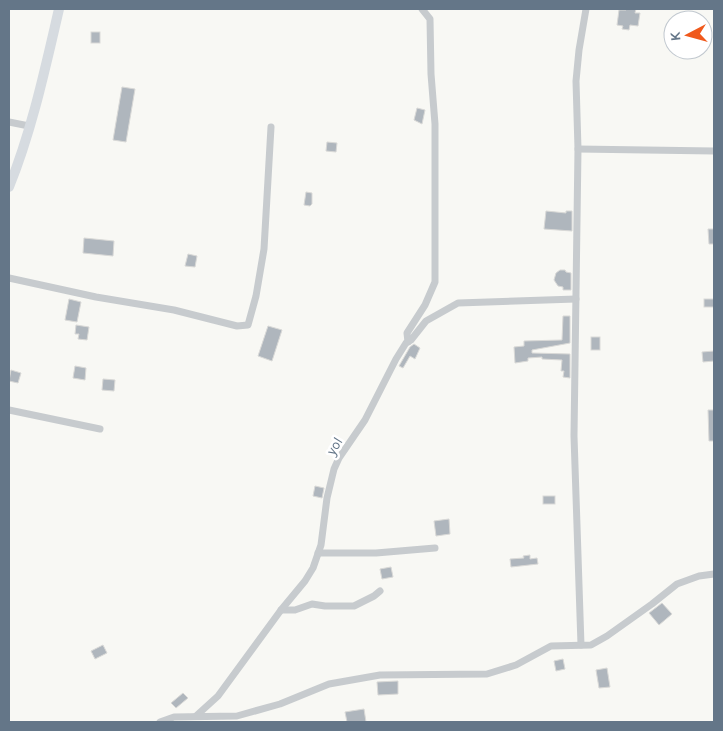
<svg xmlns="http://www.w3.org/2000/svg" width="723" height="731" font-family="Karla,sans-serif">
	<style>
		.building { fill: #afb6bd; stroke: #d9d9d7 }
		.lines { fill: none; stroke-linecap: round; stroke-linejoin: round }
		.street { stroke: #c7cbce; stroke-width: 7 }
		.secondary { stroke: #d6dbe0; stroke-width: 10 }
		.labels { text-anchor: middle; stroke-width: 5; stroke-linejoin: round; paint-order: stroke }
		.street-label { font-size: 14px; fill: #647688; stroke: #fff }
	</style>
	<rect width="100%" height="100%" fill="#f8f8f4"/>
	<g class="building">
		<polygon points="626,9 636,9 635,13 640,13 638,26 630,25 629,30 622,29 623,26 617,25 619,10 626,10"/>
		<rect x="91" y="32" width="9" height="11"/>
		<polygon points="122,87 135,89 126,142 113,140"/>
		<polygon points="417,108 425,110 422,124 414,120"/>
		<polygon points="327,142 337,143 336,152 326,151"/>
		<polygon points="306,192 312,193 312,204 310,206 304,205"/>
		<polygon points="546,211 566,213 566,211 572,211 572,231 544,229"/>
		<polygon points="708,229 714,229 714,244 709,244"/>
		<polygon points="84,238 114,241 113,256 83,253"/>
		<polygon points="188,254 197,256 195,267 185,266"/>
		<polygon points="560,270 565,270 566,272 571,273 571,290 563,290 563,287 558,286 554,280 556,273"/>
		<polygon points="69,299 81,302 77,322 65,320"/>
		<rect x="704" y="299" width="10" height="8"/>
		<polygon points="563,316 570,316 570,343 532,350 532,353 570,354 570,378 563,377 564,371 561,371 562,360 542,359 542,357 528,358 528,361 515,363 514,347 524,346 524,341 562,340"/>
		<polygon points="76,325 89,327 87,340 78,339 79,334 75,334"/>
		<polygon points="268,326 282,330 272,361 258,356"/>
		<rect x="591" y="337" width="9" height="13"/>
		<polygon points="414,344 420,348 415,359 410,356 403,368 399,366 410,347"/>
		<polygon points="714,351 714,361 703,362 702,352"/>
		<polygon points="75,366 86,368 85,380 73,378"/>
		<polygon points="11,370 21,373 18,383 9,381"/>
		<polygon points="103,379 115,380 114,391 102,390"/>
		<polygon points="708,410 714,410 714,441 709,441"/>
		<polygon points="315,486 324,488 322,498 313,496"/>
		<rect x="543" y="496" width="12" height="8"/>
		<polygon points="449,519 450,534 436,536 434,521"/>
		<polygon points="530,555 530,559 537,558 538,564 511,567 510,559 524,558 523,556"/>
		<polygon points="391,567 393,577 382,579 380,569"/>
		<polygon points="662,603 672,614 659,625 649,613"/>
		<polygon points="103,645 107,653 95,659 91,651"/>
		<polygon points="563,659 565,669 556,671 554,661"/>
		<polygon points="607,668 610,687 599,688 596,670"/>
		<polygon points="398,681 398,694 378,695 377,682"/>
		<polygon points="183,693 188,698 176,708 171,703"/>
		<polygon points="364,709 366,722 347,722 345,712"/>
	</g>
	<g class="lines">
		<g class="street">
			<polyline points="9,122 29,126"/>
			<polyline points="578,149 714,151"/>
			<polyline points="9,278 96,297 174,310 237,326 248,325 256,296 264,249 271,127"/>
			<polyline points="408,342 407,333 425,305 435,282 435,124 431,74 430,19 422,9"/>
			<polyline points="9,410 100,429"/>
			<polyline points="318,553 376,553 435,548"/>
			<polyline points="281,610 295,610 312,604 325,606 354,606 374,596 380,591"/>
			<polyline points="581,645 574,436 578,149 576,81 579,50 586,9"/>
			<polyline points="196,716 218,696 281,610 305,581 313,568 321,545 327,498 334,469 339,458 365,420 396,359 406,343 411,340 426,321 458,303 576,299"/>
			<polyline points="160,722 174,717 237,716 280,704 329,684 380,675 487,674 516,665 551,646 591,645 607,636 652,604 677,584 699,576 714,574"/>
		</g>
		<path class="secondary" d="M9 187C32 130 45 69 59 9"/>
	</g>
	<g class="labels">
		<g class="street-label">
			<text transform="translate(334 446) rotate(-58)" y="5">yol</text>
		</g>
	</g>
	<rect width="723" height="731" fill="none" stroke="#647688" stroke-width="20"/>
	<g transform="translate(688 35) rotate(264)"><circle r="24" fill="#ffffff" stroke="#c1c8cf"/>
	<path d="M0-4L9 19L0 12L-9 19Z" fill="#f0591c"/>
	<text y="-8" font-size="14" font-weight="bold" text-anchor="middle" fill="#647688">K</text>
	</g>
</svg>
